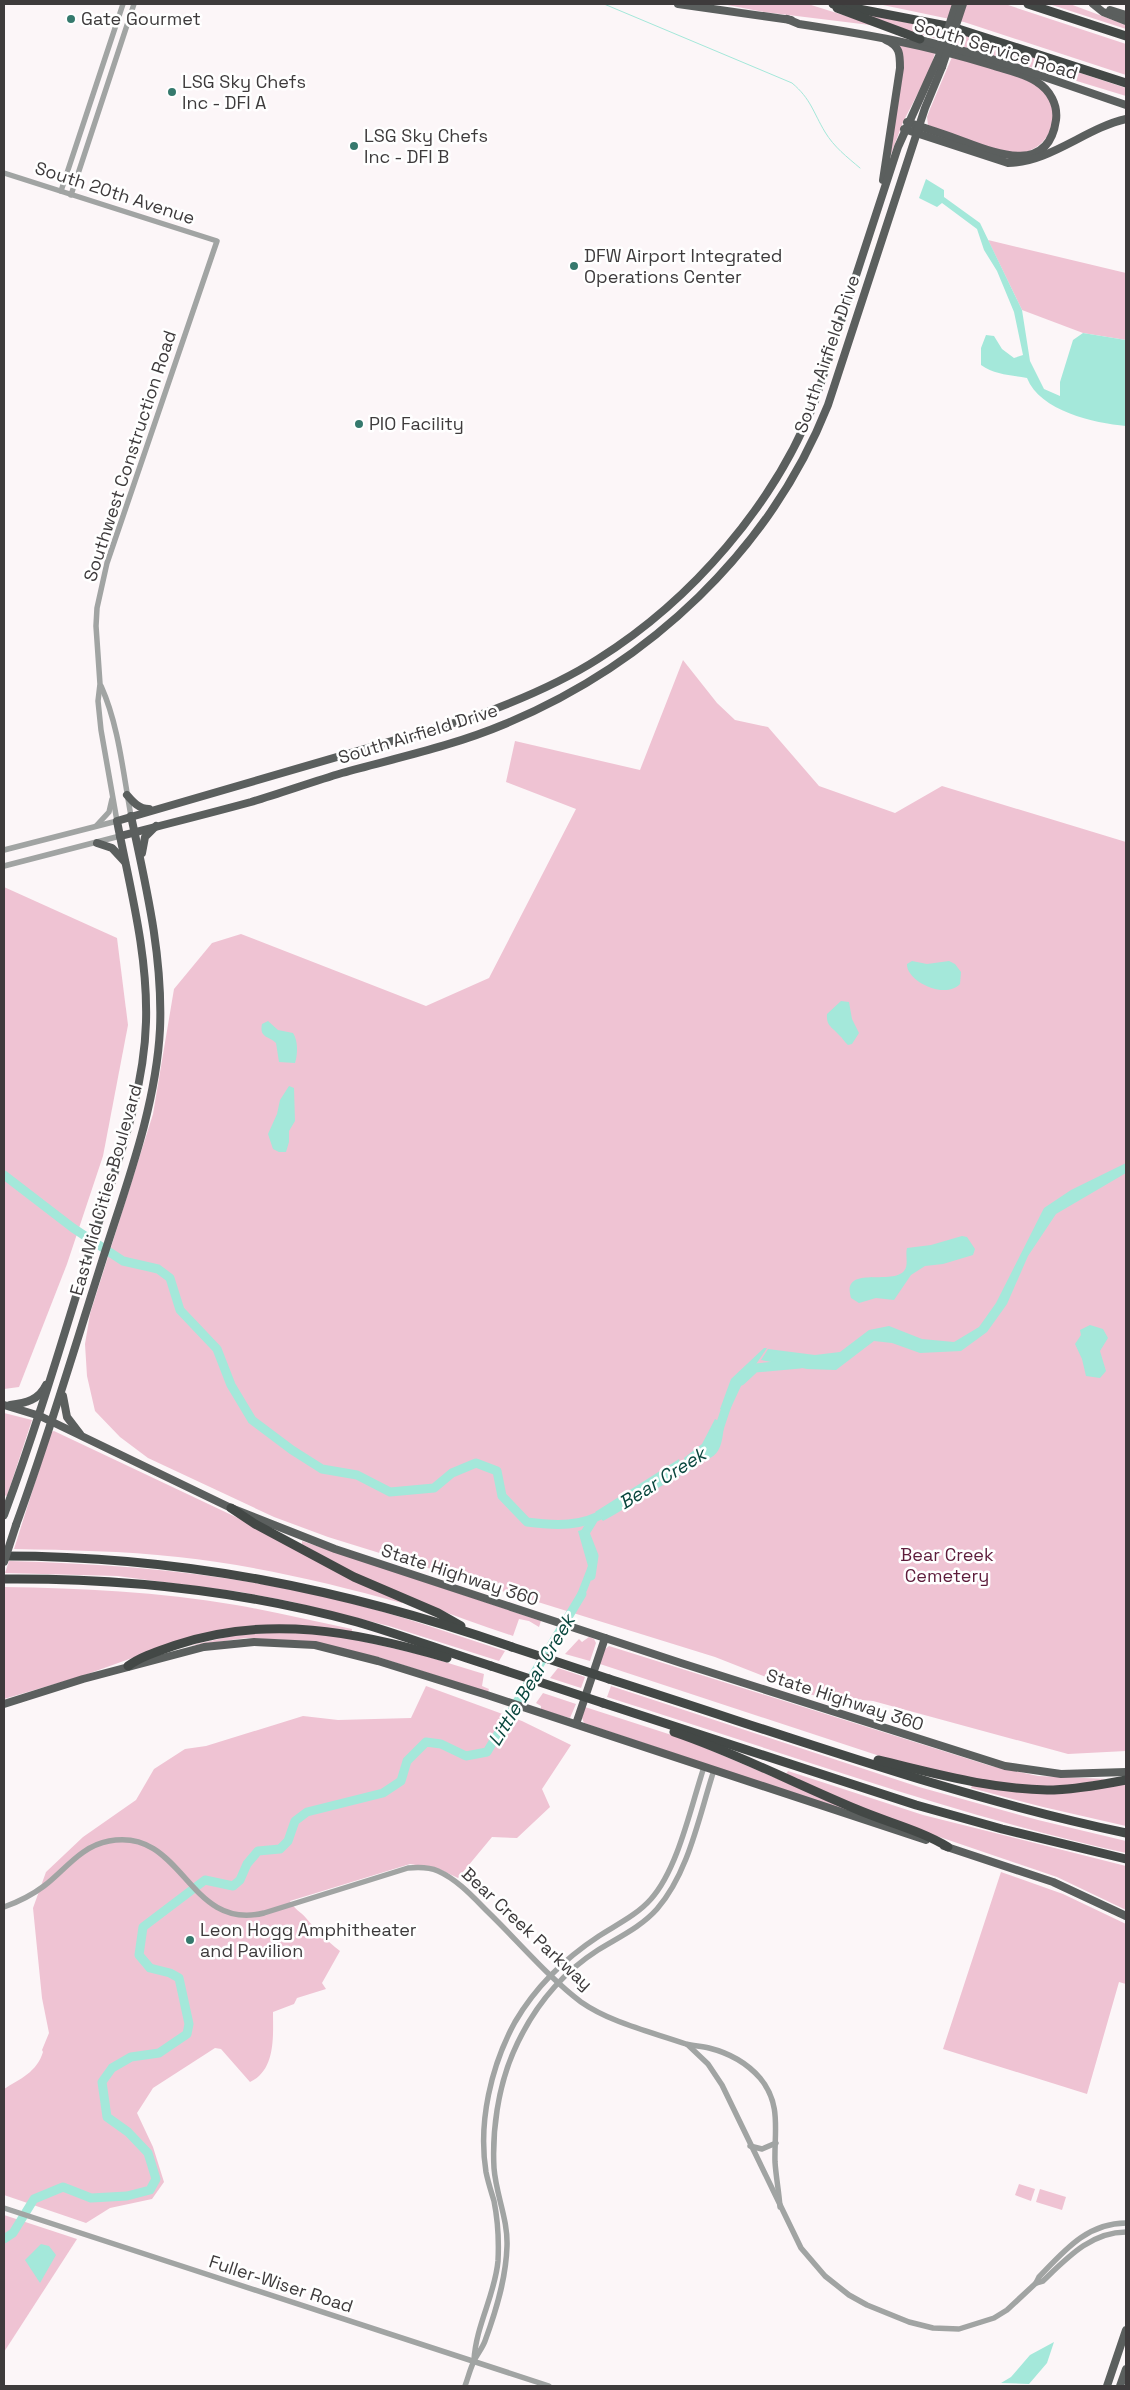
<svg xmlns="http://www.w3.org/2000/svg" width="1130" height="2390" font-family="'Space Grotesk',sans-serif">
	<style>
		.green { fill: #efc3d3 }
		.water { fill: #a4e8da }
		.lines { fill: none; stroke-linecap: round; stroke-linejoin: round }
		.stream { stroke: #a4e8da; stroke-width: 1 }
		.river { stroke: #a4e8da; stroke-width: 9 }
		.minor { stroke: #a1a4a3; stroke-width: 5.5 }
		.major { stroke: #5b5f5e; stroke-width: 8 }
		.highway { stroke: #434846; stroke-width: 9 }
		.major-bridge { stroke: #5b5f5e; stroke-width: 8 }
		.highway-bridge { stroke: #434846; stroke-width: 9 }
		.poi-dot { fill: #35796d; stroke: #fff; stroke-width: 2 }
		.labels { text-anchor: middle; stroke-width: 5; stroke-linejoin: round; paint-order: stroke }
		.poi-label { font-size: 18px; fill: #3e3b3c; stroke: #fff; text-anchor: start }
		.street-label { font-size: 18px; fill: #3e3b3c; stroke: #fff }
		.park-label { font-size: 18px; fill: #5d1c3b; stroke: #fff }
		.water-label { font-size: 19px; font-style: italic; fill: #0a473e; stroke: #fff }
	</style>
	<rect width="100%" height="100%" fill="#fcf6f8"/>
	<g class="green">
		<polygon points="722,4 808,4 878,26 764,12"/>
		<polygon points="878,4 1005,4 1126,44 1126,75 964,22"/>
		<polygon points="1049,4 1070,4 1126,25 1126,29"/>
		<polygon points="851,10 967,36 1126,88 1126,96 962,46 906,30"/>
		<polygon points="895,43 935,53 930,70 903,122 890,157 902,61"/>
		<path d="M952 57C968 60 1035 79 1044 91 1066 120 1045 155 1011 154 1001 154 939 130 928 125L927 117 930 109Z"/>
		<polygon points="988,240 1126,273 1126,340 1083,333 1022,310"/>
		<polygon points="683,660 717,703 735,720 768,727 819,786 895,813 942,786 1126,842 1126,1751 1068,1754 873,1701 812,1695 715,1657 328,1537 274,1517 148,1458 120,1437 95,1411 87,1376 85,1344 90,1314 153,1114 174,989 212,943 241,934 426,1006 489,978 576,809 506,782 515,741 640,770"/>
		<polygon points="4,887 117,938 128,1025 103,1156 67,1264 19,1387 4,1389"/>
		<polygon points="4,1413 32,1420 7,1496 4,1495"/>
		<path d="M54 1431 276 1536 402 1601V1603C329 1583 253 1565 178 1557 123 1551 69 1550 14 1549L51 1432Z"/>
		<path d="M302 1541 541 1621 539 1627 529 1621 519 1619 513 1636C453 1616 394 1594 338 1565 325 1559 314 1550 302 1544Z"/>
		<path d="M9 1561C123 1564 236 1574 346 1602 400 1615 452 1634 505 1651L499 1661 389 1626 293 1602 241 1592 117 1576 5 1573Z"/>
		<path d="M4 1587C81 1588 159 1592 236 1605 275 1612 313 1621 352 1629V1632L290 1625 171 1644 82 1676 4 1699Z"/>
		<polygon points="277,1632 335,1635 422,1655 484,1674 482,1686 489,1689 488,1692 378,1657 304,1641 246,1638 188,1646 232,1636"/>
		<polygon points="589,1637 594,1639 596,1643 590,1661 565,1654 579,1639 582,1642"/>
		<polygon points="609,1646 991,1766 1038,1776 1107,1779 1090,1782 1090,1784 1042,1787 982,1781 898,1762 600,1664 604,1650"/>
		<polygon points="558,1668 585,1677 581,1688 550,1678"/>
		<path d="M426 1686 522 1721 571 1745 542 1789 550 1807 517 1838 492 1837 458 1878 439 1869 410 1864 290 1901C294 1909 300 1911 306 1918 317 1931 326 1940 340 1951L322 1983 326 1989 297 1998 294 2004 273 2012C273 2036 276 2070 250 2082L221 2049 215 2048 153 2088 137 2113 153 2147 164 2182 152 2199 110 2208 86 2223 4 2195V2089C20 2079 37 2072 43 2052L42 2050 49 2033 42 1998 33 1908 46 1872 83 1837 136 1800 154 1769 185 1749 206 1746 303 1716 338 1720 411 1718Z"/>
		<path d="M611 1686 919 1787 1038 1820 1126 1841V1853C949 1814 780 1751 607 1697Z"/>
		<polygon points="543,1693 576,1704 570,1718 541,1710 541,1706 536,1703"/>
		<polygon points="585,1707 684,1739 846,1808 844,1810 584,1723 582,1718"/>
		<polygon points="788,1771 923,1815 1126,1866 1126,1910 1057,1877 884,1818 786,1774"/>
		<polygon points="1126,1783 1126,1826 1043,1807 971,1788 972,1785 1029,1792"/>
		<polygon points="1001,1872 1063,1894 1126,1924 1126,1984 1119,1982 1087,2094 943,2049"/>
		<polygon points="1019,2184 1035,2189 1031,2201 1015,2195"/>
		<polygon points="1040,2189 1066,2197 1062,2210 1036,2202"/>
		<polygon points="4,2215 77,2239 4,2352"/>
	</g>
	<g class="water">
		<path d="M926 179 944 190V197L980 223 1022 310 1030 361 1044 389 1060 396V382L1073 340 1083 333 1126 340V426C1094 423 1040 411 1027 378 1011 375 995 375 981 365V348L986 335 994 336 1002 349 1014 358 1023 355 1014 312 997 271 984 250 977 229 942 203 937 207 919 198Z"/>
		<path d="M912 961 927 964 949 961 955 964 961 972 960 984C945 1000 906 981 907 964Z"/>
		<path d="M841 1001 849 1002 852 1019 859 1033 852 1044 848 1045C844 1042 843 1038 839 1035 832 1027 826 1026 827 1014Z"/>
		<path d="M268 1021 278 1030 293 1033C298 1040 298 1054 295 1063L279 1062 276 1043C269 1036 259 1038 262 1024Z"/>
		<polygon points="289,1086 294,1088 295,1121 289,1131 289,1142 286,1152 279,1152 273,1149 268,1134 277,1114 280,1100"/>
		<polygon points="1126,1163 1126,1173 1056,1214 1028,1256 1007,1304 987,1332 961,1351 920,1353 892,1343 874,1341 836,1370 807,1369 761,1360 768,1349 815,1355 840,1352 869,1330 889,1326 922,1339 954,1342 979,1327 996,1303 1044,1208 1071,1190"/>
		<path d="M962 1236 967 1237 975 1249 973 1255 943 1264 925 1266 911 1275 894 1300 876 1298 859 1303 851 1298C841 1264 891 1286 904 1271 909 1265 905 1255 907 1248L931 1245Z"/>
		<polygon points="1090,1325 1103,1329 1108,1338 1100,1351 1106,1371 1100,1378 1086,1376 1082,1359 1075,1344 1081,1335 1080,1330"/>
		<polygon points="764,1348 767,1348 741,1386 728,1414 720,1409 731,1379"/>
		<path d="M715 1419 724 1424C721 1464 712 1452 687 1473L684 1458 702 1444Z"/>
		<path d="M679 1459 683 1474C655 1488 631 1506 603 1521L595 1512Z"/>
		<path d="M585 1529C593 1567 599 1569 580 1605L574 1602 588 1566 578 1531Z"/>
		<polygon points="41,2244 49,2246 56,2255 40,2283 25,2260"/>
		<polygon points="1054,2342 1047,2363 1029,2384 1001,2383 1011,2377 1030,2355"/>
	</g>
	<g class="lines">
		<path class="stream" d="M604 4 792 83C811 99 813 112 825 132 834 147 847 157 860 168"/>
		<g class="river">
			<path d="M4 1175 73 1228 123 1261 158 1269 170 1278 180 1310 217 1349 231 1385 252 1420 292 1450 322 1469 357 1475 390 1492 434 1488 452 1473 476 1463 497 1471 502 1496 527 1522C556 1526 582 1527 608 1511"/>
			<polyline points="741,1381 755,1368 800,1364"/>
			<polyline points="718,1432 728,1402"/>
			<polyline points="591,1576 594,1556 585,1533 593,1520"/>
			<polyline points="4,2239 13,2233 34,2199 63,2187 91,2198 127,2196 150,2190 156,2179 148,2153 128,2132 107,2117 102,2082 112,2068 131,2057 159,2053 187,2034 189,2024 179,1978 170,1973 150,1968 139,1955 143,1927 205,1880 233,1886 240,1880 247,1864 258,1851 280,1849 288,1841 295,1821 307,1812 383,1793 401,1781 407,1761 426,1742 441,1744 466,1756 487,1752 582,1594"/>
		</g>
		<g class="minor">
			<polyline points="4,173 217,241 107,563 97,608 96,626 100,684 98,701 101,730 117,821 4,850"/>
			<polyline points="61,191 123,4"/>
			<polyline points="71,195 134,4"/>
			<path d="M101 686C119 726 123 773 131 816"/>
			<polyline points="97,825 109,812 112,799"/>
			<polyline points="4,866 120,836"/>
			<path d="M4 1907C18 1902 32 1895 44 1886 65 1870 81 1846 109 1841 184 1827 187 1932 264 1913L408 1868C418 1867 429 1867 438 1871 458 1880 473 1897 488 1912 517 1940 549 1978 581 2002 611 2023 652 2032 686 2044 693 2046 701 2046 709 2048 729 2053 746 2062 760 2078 782 2104 774 2132 775 2162 776 2177 779 2192 780 2207"/>
			<path d="M688 2045 708 2064 722 2085 801 2248 825 2276 849 2295 867 2305 909 2322 933 2328 959 2329 994 2318 1007 2310 1036 2283 1043 2281C1067 2258 1091 2232 1126 2232"/>
			<polyline points="750,2146 762,2149 776,2143"/>
			<polyline points="4,2208 549,2386"/>
			<path d="M1036 2283 1039 2277C1064 2251 1087 2223 1126 2223"/>
			<path d="M474 2360C476 2325 495 2295 498 2261 499 2241 498 2221 494 2201 491 2191 488 2182 486 2172 478 2122 491 2066 515 2022 536 1986 564 1959 599 1936 616 1925 637 1915 651 1899 678 1869 691 1806 704 1767"/>
			<path d="M465 2386C468 2378 470 2369 474 2361 477 2354 482 2349 485 2341 496 2311 506 2279 507 2246 508 2219 496 2195 494 2168 492 2131 498 2088 513 2053 531 2011 559 1975 598 1950 619 1937 641 1927 657 1909 689 1872 699 1816 714 1770"/>
		</g>
		<g class="major">
			<polyline points="678,4 791,20"/>
			<polyline points="1093,4 1103,12 1126,21"/>
			<polyline points="1110,10 1126,15"/>
			<path d="M787 19 799 24C864 34 928 45 991 65 1006 70 1024 73 1037 82 1050 90 1058 105 1056 120 1048 178 990 151 957 139 941 133 924 128 907 122"/>
			<polyline points="916,39 983,56 1126,105"/>
			<path d="M904 129 1008 163C1049 163 1086 128 1126 119"/>
			<path d="M883 180 900 68C900 54 900 46 886 40"/>
			<path d="M127 795C133 802 139 809 149 809"/>
			<path d="M120 836C163 825 207 814 251 802 281 793 312 782 342 773 396 758 453 746 505 724 649 664 770 551 828 405L925 108 942 67"/>
			<polyline points="97,843 112,848 125,862"/>
			<polyline points="142,853 145,837 156,826"/>
			<polyline points="63,1396 67,1417 80,1434"/>
			<polyline points="4,1405 40,1416 231,1508 335,1549 681,1663 1005,1766 1061,1774 1126,1772"/>
			<path d="M10 1405C26 1403 39 1400 46 1385"/>
			<path d="M4 1515C38 1424 65 1331 94 1238 115 1168 144 1096 146 1022 148 954 130 888 117 821L471 718C515 702 559 684 598 659 692 600 775 504 815 401L898 147 940 54"/>
			<path d="M16 1525C49 1435 76 1343 105 1252 128 1180 156 1105 160 1029 163 956 146 886 131 816"/>
			<polyline points="4,1704 83,1679 204,1647 254,1642 315,1645 378,1661 487,1695 926,1840"/>
			<polyline points="576,1724 605,1638"/>
			<polyline points="944,1846 1053,1882 1126,1916"/>
			<polyline points="1107,2386 1126,2330"/>
			<polyline points="1120,2386 1126,2369"/>
		</g>
		<g class="highway">
			<polyline points="833,4 952,27 1126,83"/>
			<polyline points="1028,4 1126,36"/>
			<polyline points="837,8 920,39"/>
			<polyline points="231,1508 255,1524 354,1577 438,1613 461,1626"/>
			<path d="M4 1556C180 1556 345 1589 512 1647"/>
			<path d="M4 1579C122 1578 243 1591 357 1622 402 1635 446 1652 491 1666"/>
			<path d="M128 1666C142 1656 159 1651 176 1645 268 1614 357 1632 447 1658"/>
			<path d="M609 1679C780 1733 950 1796 1126 1833"/>
			<polyline points="603,1703 916,1805 1002,1829 1126,1859"/>
			<path d="M674 1732C736 1753 796 1784 856 1809 886 1822 920 1830 948 1847"/>
			<path d="M878 1760C934 1773 989 1789 1047 1790 1073 1790 1100 1785 1126 1780"/>
		</g>
		<g class="major-bridge">
			<polyline points="940,54 956,4"/>
			<polyline points="942,67 963,4"/>
			<polyline points="4,1562 16,1525"/>
		</g>
		<g class="highway-bridge">
			<polyline points="512,1647 609,1679"/>
			<polyline points="491,1666 603,1703"/>
		</g>
	</g>
	<g class="poi-dot">
		<circle cx="71" cy="19" r="5"/>
		<circle cx="172" cy="92" r="5"/>
		<circle cx="354" cy="146" r="5"/>
		<circle cx="574" cy="266" r="5"/>
		<circle cx="359" cy="424" r="5"/>
		<circle cx="190" cy="1940" r="5"/>
	</g>
	<g class="labels">
		<g class="poi-label">
			<text x="81" y="25">Gate Gourmet</text>
			<text x="182" y="88">LSG Sky Chefs<tspan x="182" dy="21">Inc - DFI A</tspan></text>
			<text x="364" y="142">LSG Sky Chefs<tspan x="364" dy="21">Inc - DFI B</tspan></text>
			<text x="584" y="262">DFW Airport Integrated<tspan x="584" dy="21">Operations Center</tspan></text>
			<text x="369" y="430">PIO Facility</text>
			<text x="200" y="1936">Leon Hogg Amphitheater<tspan x="200" dy="21">and Pavilion</tspan></text>
		</g>
		<g class="street-label">
			<text transform="translate(996 49) rotate(17)" y="6">South Service Road</text>
			<text transform="translate(115 193) rotate(18)" y="6">South 20th Avenue</text>
			<text transform="translate(827 354) rotate(-71)" y="6">South Airfield Drive</text>
			<text transform="translate(130 456) rotate(-72)" y="6">Southwest Construction Road</text>
			<text transform="translate(418 734) rotate(-17)" y="6">South Airfield Drive</text>
			<text transform="translate(106 1190) rotate(-74)" y="6">East Mid Cities Boulevard</text>
			<text transform="translate(460 1575) rotate(18)" y="6">State Highway 360</text>
			<text transform="translate(845 1700) rotate(18)" y="6">State Highway 360</text>
			<text transform="translate(527 1929) rotate(43)" y="6">Bear Creek Parkway</text>
			<text transform="translate(281 2284) rotate(18)" y="6">Fuller-Wiser Road</text>
		</g>
		<g class="park-label">
			<text x="947" y="1561">Bear Creek<tspan x="947" dy="21">Cemetery</tspan></text>
		</g>
		<g class="water-label">
			<text transform="translate(662 1478) rotate(-32)" y="7">Bear Creek</text>
			<text transform="translate(531 1680) rotate(-59)" y="7">Little Bear Creek</text>
		</g>
	</g>
	<rect width="1130" height="2390" fill="none" stroke="#3e3b3c" stroke-width="10"/>
</svg>
